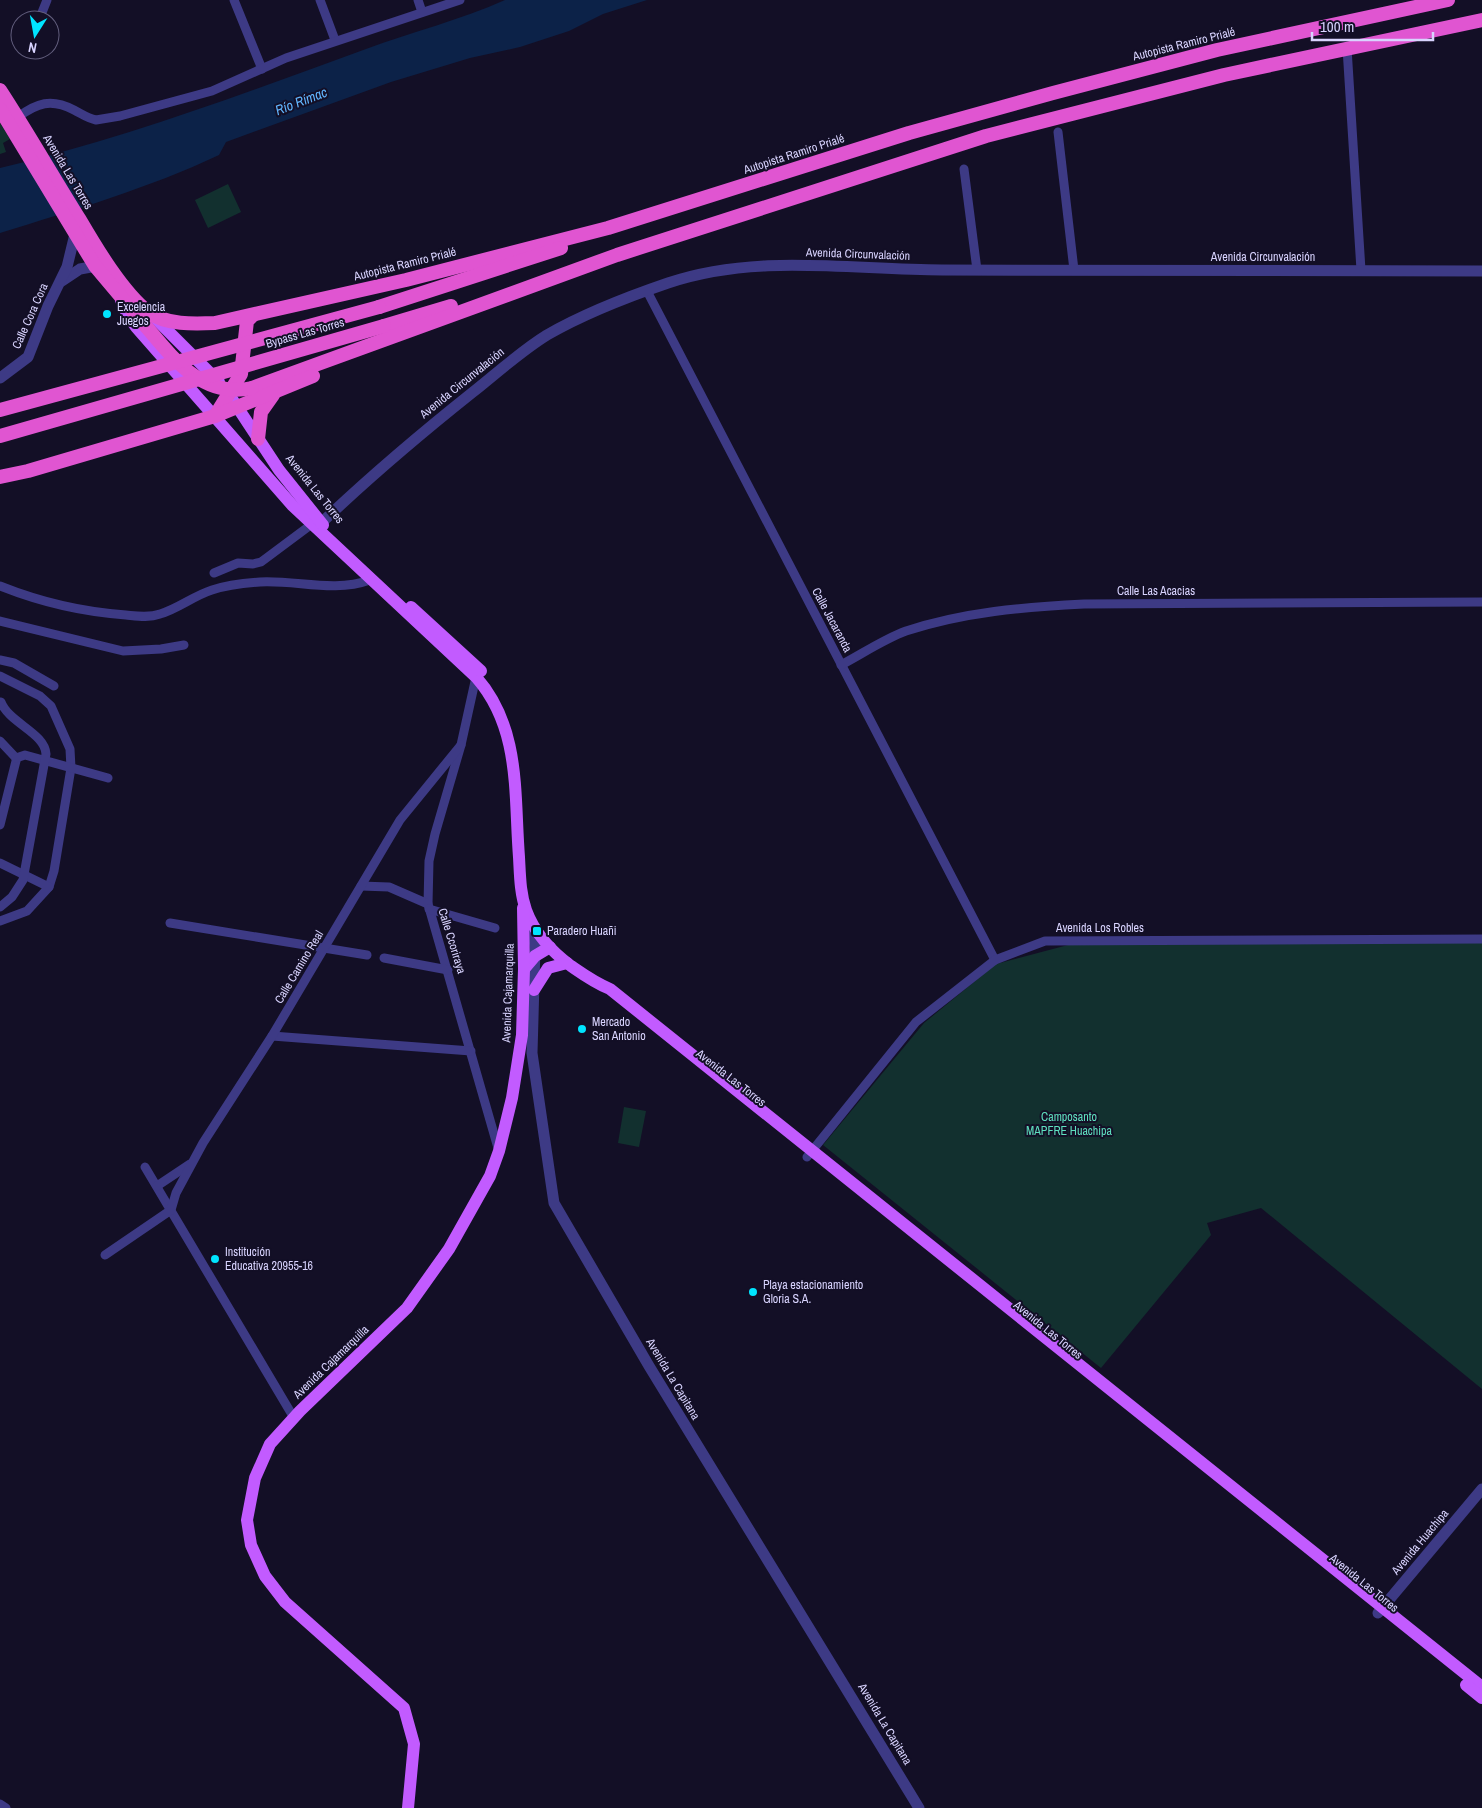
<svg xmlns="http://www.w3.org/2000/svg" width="1482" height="1808" font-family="'Archivo Narrow',sans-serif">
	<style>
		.green { fill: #12302f }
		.water { fill: #0c2248 }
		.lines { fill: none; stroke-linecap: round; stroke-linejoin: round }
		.minor { stroke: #3d3a85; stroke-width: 9 }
		.tertiary { stroke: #3d3a85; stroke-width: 11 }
		.primary { stroke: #c25bff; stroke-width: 12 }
		.trunk { stroke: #e055d1; stroke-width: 14 }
		.trunk-bridge { stroke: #e055d1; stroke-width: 14 }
		.poi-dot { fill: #00e5ff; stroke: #130f26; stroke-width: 2 }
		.labels { text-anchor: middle; stroke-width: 4; stroke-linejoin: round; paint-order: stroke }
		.street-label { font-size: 12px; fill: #d9d4ff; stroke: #130f26 }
		.poi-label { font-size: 12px; fill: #d9d4ff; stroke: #130f26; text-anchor: start }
		.park-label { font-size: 12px; fill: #5fe0c0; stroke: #130f26 }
		.water-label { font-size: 14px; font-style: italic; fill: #62b6ff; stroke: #130f26 }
	</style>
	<rect width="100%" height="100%" fill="#130f26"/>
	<g class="green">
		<polygon points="0,123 10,139 3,143 6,152 0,154"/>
		<polygon points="228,184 241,212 208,228 195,200"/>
		<polygon points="1482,942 1482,1389 1261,1208 1207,1223 1211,1235 1101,1368 823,1145 924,1023 996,964 1068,945"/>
		<polygon points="624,1107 646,1111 639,1147 618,1143"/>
	</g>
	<path class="water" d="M505 0H647L603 14 569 31 520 47 470 58 391 82 226 142 219 155C149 188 74 210 0 233V168C126 138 245 93 366 49 412 32 460 20 505 0Z"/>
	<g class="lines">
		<g class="minor">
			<polyline points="234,0 262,69"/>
			<polyline points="320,0 335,40"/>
			<polyline points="418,0 422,12"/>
			<polyline points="39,20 47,0"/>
			<polyline points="1347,48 1361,270"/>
			<path d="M18 117C37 103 51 98 74 110 82 114 87 118 96 120L120 116 212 91 286 58 460 0"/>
			<polyline points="1058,132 1074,270"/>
			<polyline points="964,169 977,270"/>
			<polyline points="647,291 995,960"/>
			<polyline points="214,573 238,563 253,564 261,562 312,524"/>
			<path d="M0 586C40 602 82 612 126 615 137 616 149 618 160 614 178 609 193 596 212 590 227 585 245 583 260 582 298 580 333 593 370 580"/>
			<polyline points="0,621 123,651 161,649 184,645"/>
			<polyline points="0,660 14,663 54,686"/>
			<path d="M841 665C862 654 884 639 906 631 964 612 1024 607 1084 604L1482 602"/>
			<polyline points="0,676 40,696 51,706 70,749 71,768 54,871 49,887"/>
			<polyline points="476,677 461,745 435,834 429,861 428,904 498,1148"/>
			<polyline points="0,741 16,758 16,761 0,825"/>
			<polyline points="16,758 25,755 108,778"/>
			<polyline points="0,863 49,887 27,911 0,921"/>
			<polyline points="361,886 389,887 428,904"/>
			<path d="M0 907 12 897 23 880 46 754C45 733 9 723 1 702"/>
			<polyline points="429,909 495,928"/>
			<polyline points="170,923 367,955"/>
			<polyline points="384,958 448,970"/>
			<polyline points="272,1036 471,1051"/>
			<polyline points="807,1157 916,1022 995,960 1045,941 1482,939"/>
			<polyline points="145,1167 294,1418"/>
			<polyline points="157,1186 190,1164"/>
			<polyline points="105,1255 171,1210 176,1193 203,1143 272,1036 400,820 461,745"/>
			<polyline points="0,1804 6,1808"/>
		</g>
		<g class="tertiary">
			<polyline points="62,281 80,269 102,265"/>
			<polyline points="0,378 28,357 48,306 67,267 75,234"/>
			<path d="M316 528C366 480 419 435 473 392 497 373 521 351 547 335 585 313 627 297 668 283 757 253 851 270 942 270 1122 270 1302 270 1482 271"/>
			<polyline points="532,923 535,947 532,1053 554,1203 649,1366 919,1808"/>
			<polyline points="1378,1613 1482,1489"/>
		</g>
		<g class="primary">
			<path d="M121 300 128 316 136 327 292 505 476 677C521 728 514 793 519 857 520 875 520 893 526 910 534 932 552 952 571 966 584 975 595 983 610 989L1482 1687"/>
			<polyline points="153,316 219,382"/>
			<polyline points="232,399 279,470 323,525"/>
			<polyline points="411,607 481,671"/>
			<polyline points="524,969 535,956 550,947"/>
			<polyline points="534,990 548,968 567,963"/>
			<polyline points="1466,1685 1482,1698"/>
			<polyline points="408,1808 414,1744 404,1708 285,1602 265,1576 251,1545 247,1520 255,1478 270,1444 300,1411 407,1308 449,1249 490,1176 499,1151 512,1098 522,1035 524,969 523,908"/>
		</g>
		<g class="trunk">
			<path d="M0 90C28 133 53 177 80 220 97 249 122 291 148 312 166 325 194 324 215 323L406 280 608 228 909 133 1053 93 1217 50 1448 0"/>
			<polyline points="0,109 95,266 138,317"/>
			<polyline points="379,307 561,248"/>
			<polyline points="384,326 451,306"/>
			<polyline points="252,388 617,255 986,136 1224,75 1482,20"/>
			<polyline points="215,416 241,374 247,321 253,315"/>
			<polyline points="258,439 261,412 273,395"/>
			<polyline points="0,477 28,471 215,416 313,376"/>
		</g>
		<g class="trunk-bridge">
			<path d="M138 317C168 351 199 400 252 388"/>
			<polyline points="0,410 379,307"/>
			<polyline points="0,436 384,326"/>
		</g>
	</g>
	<g class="poi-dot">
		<circle cx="107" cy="314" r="5"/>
		<rect x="532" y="926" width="10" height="10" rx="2.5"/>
		<circle cx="582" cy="1029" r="5"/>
		<circle cx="215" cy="1259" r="5"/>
		<circle cx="753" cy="1292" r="5"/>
	</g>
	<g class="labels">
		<g class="street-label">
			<text transform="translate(1184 44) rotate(-14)" y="4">Autopista Ramiro Prialé</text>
			<text transform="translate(794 154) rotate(-18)" y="4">Autopista Ramiro Prialé</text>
			<text transform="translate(68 172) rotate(59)" y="4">Avenida Las Torres</text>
			<text transform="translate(858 254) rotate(2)" y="4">Avenida Circunvalación</text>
			<text x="1263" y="261">Avenida Circunvalación</text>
			<text transform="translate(405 264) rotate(-14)" y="4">Autopista Ramiro Prialé</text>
			<text transform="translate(30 316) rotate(-66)" y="4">Calle Cora Cora</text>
			<text transform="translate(305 333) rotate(-16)" y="4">Bypass Las Torres</text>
			<text transform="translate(462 383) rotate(-39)" y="4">Avenida Circunvalación</text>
			<text transform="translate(315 489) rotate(51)" y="4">Avenida Las Torres</text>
			<text x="1156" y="595">Calle Las Acacias</text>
			<text transform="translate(832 620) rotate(62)" y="4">Calle Jacaranda</text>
			<text x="1100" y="932">Avenida Los Robles</text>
			<text transform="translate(452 941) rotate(73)" y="4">Calle Ccoriraya</text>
			<text transform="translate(299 967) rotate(-59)" y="4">Calle Camino Real</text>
			<text transform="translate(508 993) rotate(-88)" y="4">Avenida Cajamarquilla</text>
			<text transform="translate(731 1078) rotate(38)" y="4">Avenida Las Torres</text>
			<text transform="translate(1048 1330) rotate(39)" y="4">Avenida Las Torres</text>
			<text transform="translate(331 1362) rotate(-44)" y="4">Avenida Cajamarquilla</text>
			<text transform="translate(673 1379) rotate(59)" y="4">Avenida La Capitana</text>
			<text transform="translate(1420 1542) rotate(-50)" y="4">Avenida Huachipa</text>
			<text transform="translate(1364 1583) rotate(39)" y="4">Avenida Las Torres</text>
			<text transform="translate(885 1724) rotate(59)" y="4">Avenida La Capitana</text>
		</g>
		<g class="poi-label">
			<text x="117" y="311">Excelencia<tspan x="117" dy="14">Juegos</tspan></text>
			<text x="547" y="935">Paradero Huañi</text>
			<text x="592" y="1026">Mercado<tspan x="592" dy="14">San Antonio</tspan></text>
			<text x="225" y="1256">Institución<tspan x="225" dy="14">Educativa 20955-16</tspan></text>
			<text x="763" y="1289">Playa estacionamiento<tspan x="763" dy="14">Gloria S.A.</tspan></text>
		</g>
		<g class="park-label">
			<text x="1069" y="1121">Camposanto<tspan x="1069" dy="14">MAPFRE Huachipa</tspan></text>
		</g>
		<g class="water-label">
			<text transform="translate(301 101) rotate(-21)" y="5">Río Rímac</text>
		</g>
	</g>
	<g transform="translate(35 35) rotate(191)"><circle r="24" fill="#130f26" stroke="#625e7d"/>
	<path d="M0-4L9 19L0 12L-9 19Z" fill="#00e5ff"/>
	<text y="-8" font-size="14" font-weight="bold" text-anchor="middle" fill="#d9d4ff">N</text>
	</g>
	<path d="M1312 32v8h121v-8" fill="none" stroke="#d9d4ff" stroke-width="2.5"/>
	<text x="1320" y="32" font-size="15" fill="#d9d4ff" stroke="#130f26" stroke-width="4" paint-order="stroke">100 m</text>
</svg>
